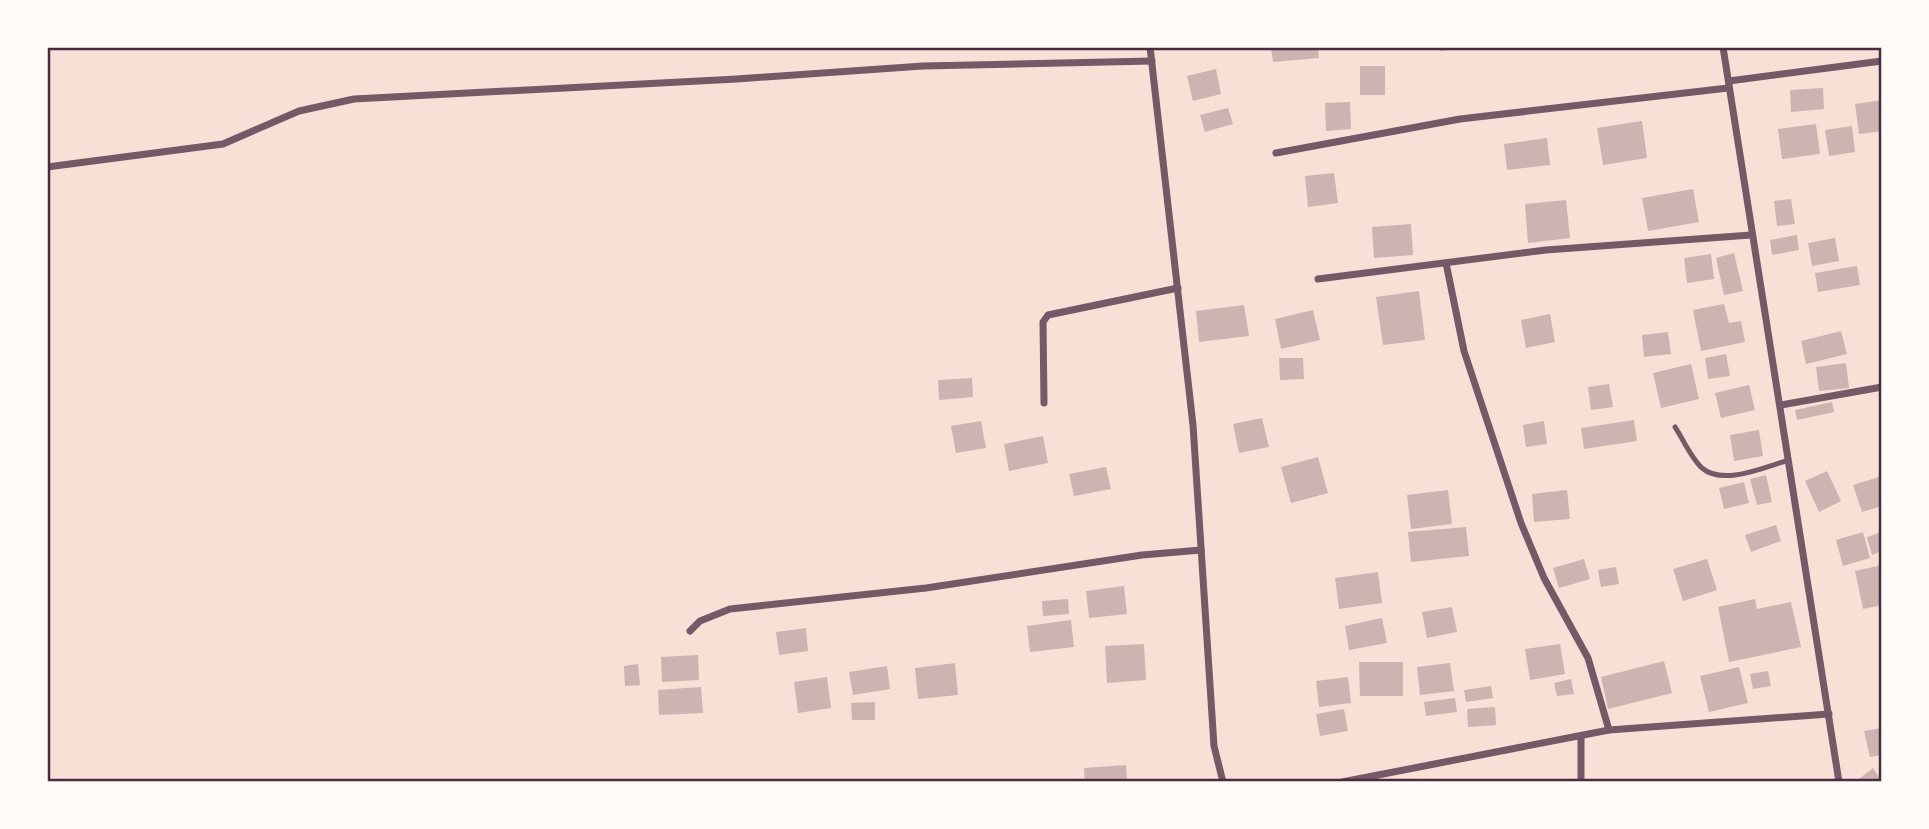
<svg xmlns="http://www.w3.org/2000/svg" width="1929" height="829" font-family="'Zilla Slab',serif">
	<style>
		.building { fill: #ccb4b1 }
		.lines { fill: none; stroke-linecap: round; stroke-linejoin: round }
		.service { stroke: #755966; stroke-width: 5 }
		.minor { stroke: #755966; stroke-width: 7 }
		.neatline { fill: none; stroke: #4a2c40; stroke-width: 2.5 }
	</style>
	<rect width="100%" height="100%" fill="#f7e1d7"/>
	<g class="building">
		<polygon points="1271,47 1318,47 1319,58 1273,62"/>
		<polygon points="1440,47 1460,47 1461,49 1440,51"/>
		<rect x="1360" y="66" width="25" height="29"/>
		<polygon points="1216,69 1221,94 1193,101 1187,76"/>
		<polygon points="1823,88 1824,109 1791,112 1790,90"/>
		<polygon points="1882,100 1882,131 1859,134 1855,104"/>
		<polygon points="1350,102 1351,129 1326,131 1325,103"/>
		<polygon points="1228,108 1233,124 1205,132 1200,115"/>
		<polygon points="1642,121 1647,158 1603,165 1597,128"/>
		<polygon points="1816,124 1820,154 1782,159 1778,129"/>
		<polygon points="1852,126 1855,152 1829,156 1825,130"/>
		<polygon points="1547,138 1550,165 1507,170 1504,144"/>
		<polygon points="1334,173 1338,203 1308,207 1305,176"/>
		<polygon points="1693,189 1699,222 1648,231 1642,198"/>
		<polygon points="1791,199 1795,224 1777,226 1774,201"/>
		<polygon points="1566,200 1570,238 1528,243 1525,204"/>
		<polygon points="1411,224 1413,255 1374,258 1372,227"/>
		<polygon points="1797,235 1799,250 1772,255 1770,240"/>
		<polygon points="1835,238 1839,261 1812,266 1808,243"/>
		<polygon points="1734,253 1743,291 1724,295 1716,258"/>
		<polygon points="1711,254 1714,279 1687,283 1684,258"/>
		<polygon points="1857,266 1860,285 1818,292 1815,273"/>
		<polygon points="1419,291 1425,340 1383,345 1376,297"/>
		<polygon points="1724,304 1729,323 1741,321 1745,342 1701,351 1693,310"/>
		<polygon points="1244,305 1249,336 1199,342 1196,311"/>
		<polygon points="1313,310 1320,340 1281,349 1275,319"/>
		<polygon points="1550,314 1555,342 1526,348 1521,320"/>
		<polygon points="1841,331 1847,354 1806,364 1801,341"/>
		<polygon points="1668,332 1671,354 1644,357 1642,335"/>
		<polygon points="1726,354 1730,376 1708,379 1705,358"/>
		<polygon points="1279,358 1303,358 1304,379 1280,380"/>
		<polygon points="1846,363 1849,388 1819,391 1816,367"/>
		<polygon points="1691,364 1699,399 1661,408 1653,373"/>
		<polygon points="972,378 973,397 939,400 938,380"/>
		<polygon points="1609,384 1613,407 1591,410 1588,387"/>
		<polygon points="1749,385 1755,410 1721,418 1715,393"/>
		<polygon points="1832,402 1834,412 1797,420 1795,410"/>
		<polygon points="1262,418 1269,447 1239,453 1233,424"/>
		<polygon points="1634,420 1637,441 1584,449 1581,428"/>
		<polygon points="981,421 986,448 956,453 951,426"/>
		<polygon points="1544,421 1547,444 1526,447 1523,425"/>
		<polygon points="1759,430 1763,456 1734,461 1730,435"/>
		<polygon points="1043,436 1048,463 1009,471 1004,444"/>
		<polygon points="1318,457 1328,493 1291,503 1281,467"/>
		<polygon points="1106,467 1111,489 1074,496 1069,474"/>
		<polygon points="1827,471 1841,501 1819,512 1805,481"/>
		<polygon points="1766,475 1772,502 1757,505 1750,479"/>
		<polygon points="1882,476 1882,506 1862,512 1853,485"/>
		<polygon points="1744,482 1749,503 1724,509 1719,488"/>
		<polygon points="1448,490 1452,524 1411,529 1407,495"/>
		<polygon points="1567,490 1570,519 1534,522 1532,494"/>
		<polygon points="1776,525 1781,541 1751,552 1745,535"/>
		<polygon points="1466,527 1469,556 1411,562 1408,532"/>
		<polygon points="1863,532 1870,558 1843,566 1836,540"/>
		<polygon points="1882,532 1882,551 1872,555 1867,537"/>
		<polygon points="1584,559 1590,579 1559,588 1553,568"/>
		<polygon points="1707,559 1717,590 1683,601 1673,569"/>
		<polygon points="1882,565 1882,605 1863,609 1855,571"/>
		<polygon points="1616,567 1619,584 1601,587 1598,570"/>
		<polygon points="1378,572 1382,603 1339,609 1335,578"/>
		<polygon points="1124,586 1127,614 1089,618 1086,591"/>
		<polygon points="1068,599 1069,614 1043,616 1042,601"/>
		<polygon points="1755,599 1757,609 1791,602 1801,647 1729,662 1718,607"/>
		<polygon points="1452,607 1457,632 1427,638 1422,612"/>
		<polygon points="1382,618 1387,643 1349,650 1345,626"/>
		<polygon points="1071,620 1074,647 1030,652 1027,626"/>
		<polygon points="806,628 808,651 779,655 776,632"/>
		<polygon points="1144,644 1146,680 1107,683 1105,646"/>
		<polygon points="1560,644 1565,674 1530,680 1525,649"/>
		<polygon points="698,655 699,680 662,682 661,657"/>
		<polygon points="1664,661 1672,693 1608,709 1601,677"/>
		<polygon points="1359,662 1403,662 1403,696 1360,696"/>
		<polygon points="955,663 958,695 918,699 915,668"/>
		<polygon points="1450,663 1454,691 1420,695 1417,667"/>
		<polygon points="638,664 640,685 625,686 624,666"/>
		<polygon points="887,666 890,689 853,695 849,672"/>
		<polygon points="1739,667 1748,703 1709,712 1700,676"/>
		<polygon points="1768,671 1771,686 1753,689 1750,674"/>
		<polygon points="827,677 831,708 798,713 794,682"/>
		<polygon points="1348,677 1351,703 1319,707 1316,681"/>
		<polygon points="1571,679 1574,694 1557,696 1554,683"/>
		<polygon points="1491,686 1493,698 1466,702 1464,690"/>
		<polygon points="701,687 703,713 659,715 658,690"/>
		<polygon points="1455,698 1457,712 1426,716 1424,702"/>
		<polygon points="875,702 875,720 852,720 851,703"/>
		<polygon points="1495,707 1496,725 1468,727 1467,709"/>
		<polygon points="1344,709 1348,731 1320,736 1316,714"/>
		<polygon points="1882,728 1882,755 1870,757 1864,731"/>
		<polygon points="1126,765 1127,782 1085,782 1084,768"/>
		<polygon points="1873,768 1882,782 1855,782"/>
	</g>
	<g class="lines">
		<path class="service" d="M1675 427C1683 439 1691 458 1702 468 1723 486 1764 467 1786 461"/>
		<g class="minor">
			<polyline points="1150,47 1193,425 1214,746 1223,782"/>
			<polyline points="1723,47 1839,782"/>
			<polyline points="1729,81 1882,61"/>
			<polyline points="1276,153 1460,119 1728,88"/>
			<polyline points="47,167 223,144 299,111 354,99 737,79 923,66 1152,61"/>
			<polyline points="1446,263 1464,351 1521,523 1544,578 1588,658 1609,730"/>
			<polyline points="1318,279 1546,250 1751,235"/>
			<polyline points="1044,403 1043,322 1048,315 1178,288"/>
			<polyline points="1781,405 1882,387"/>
			<polyline points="690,631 700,621 730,609 926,588 1142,555 1201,550"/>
			<polyline points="1581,736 1581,782"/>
			<polyline points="1342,782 1609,730 1829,714"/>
		</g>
	</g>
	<rect width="1929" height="829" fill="none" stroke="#fffaf5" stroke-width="98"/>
	<rect x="49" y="49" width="1831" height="731" class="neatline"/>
</svg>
